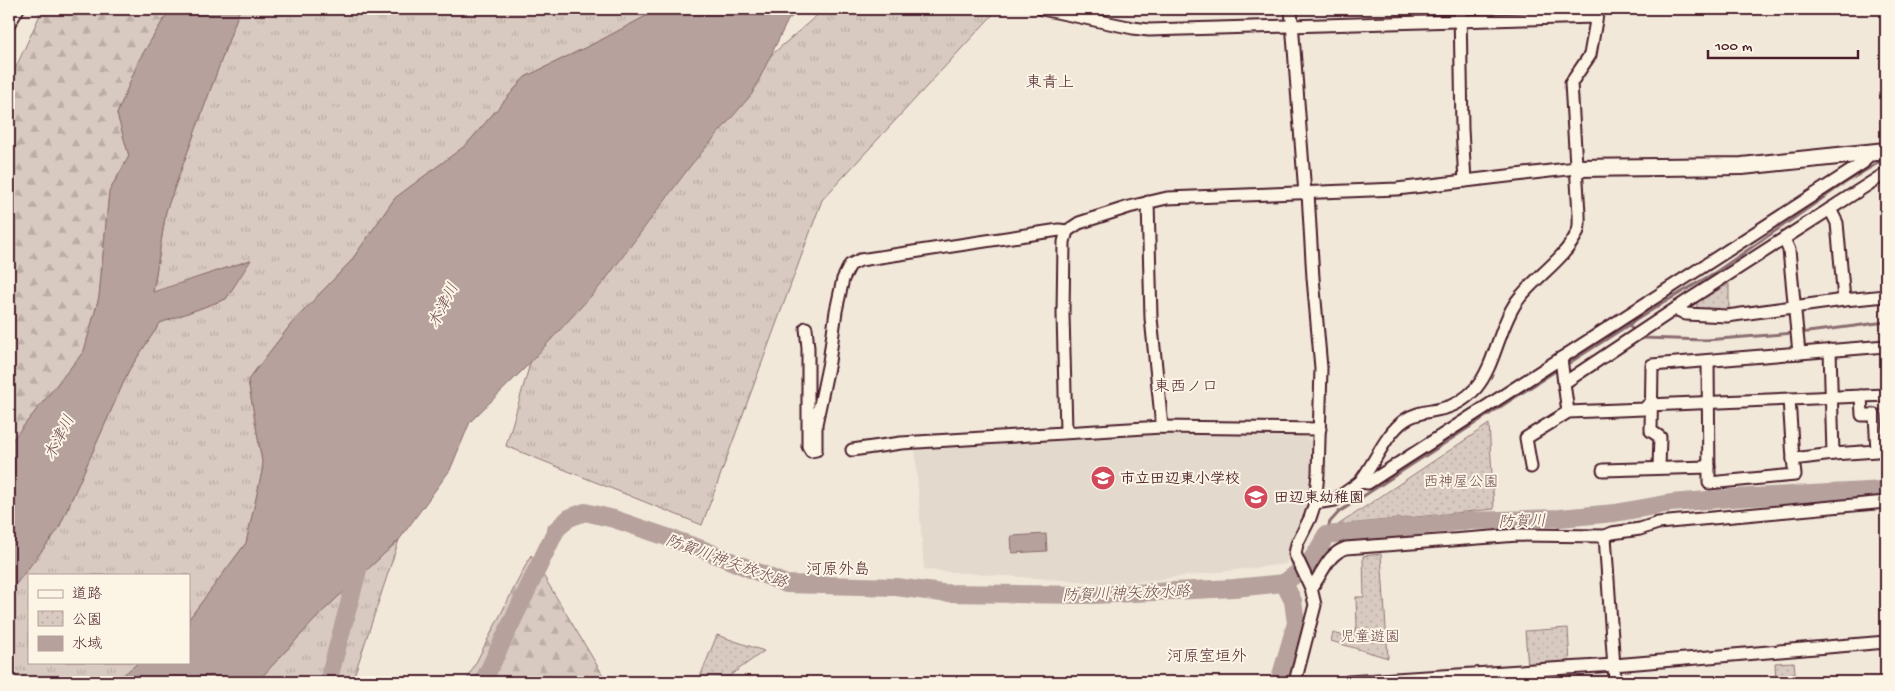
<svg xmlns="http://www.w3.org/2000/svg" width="1895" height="691" font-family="'Gochi Hand','Klee One',sans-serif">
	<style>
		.built { fill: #e4d9cd }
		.grass { fill: url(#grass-tufts); stroke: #917476 }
		.forest { fill: url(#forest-firs); stroke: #917476 }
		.park { fill: url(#park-dots); stroke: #917476 }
		.water { fill: #b6a19c; stroke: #8b6d6f }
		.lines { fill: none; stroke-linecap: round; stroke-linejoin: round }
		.stream { stroke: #8b6d6f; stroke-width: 3 }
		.river { stroke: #b6a19c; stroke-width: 18 }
		.street-casing { stroke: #4a1f2b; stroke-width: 15 }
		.secondary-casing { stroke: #4a1f2b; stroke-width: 20 }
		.street { stroke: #fcf5e5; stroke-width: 11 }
		.secondary { stroke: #fcf5e5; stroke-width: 16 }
		.labels { text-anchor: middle; stroke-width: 4; stroke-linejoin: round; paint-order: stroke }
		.poi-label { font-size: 15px; font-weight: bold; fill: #4a1f2b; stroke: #fcf5e5; text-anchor: start }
		.park-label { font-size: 15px; fill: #6e4a50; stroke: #fcf5e5 }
		.neighbourhood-label { font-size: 16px; fill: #4a1f2b; stroke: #fcf5e5 }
		.water-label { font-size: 16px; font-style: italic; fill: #704c53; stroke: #fcf5e5 }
	</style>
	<defs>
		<pattern id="grass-tufts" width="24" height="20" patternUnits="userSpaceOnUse" patternTransform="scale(1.25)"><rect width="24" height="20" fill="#d8cac0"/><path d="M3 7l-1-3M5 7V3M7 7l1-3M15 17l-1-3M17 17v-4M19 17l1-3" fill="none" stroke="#bbada5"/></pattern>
		<pattern id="forest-firs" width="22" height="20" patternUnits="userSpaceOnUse" patternTransform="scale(1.25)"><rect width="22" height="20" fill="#d8cac0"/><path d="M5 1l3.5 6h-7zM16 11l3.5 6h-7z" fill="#bbada5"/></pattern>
		<pattern id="park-dots" width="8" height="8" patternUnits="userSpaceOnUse" patternTransform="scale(1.25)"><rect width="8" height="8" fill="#d8cac0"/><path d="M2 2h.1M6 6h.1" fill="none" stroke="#bbada5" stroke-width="1.8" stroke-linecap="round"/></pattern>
	</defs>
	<rect width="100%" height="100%" fill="#f1e8da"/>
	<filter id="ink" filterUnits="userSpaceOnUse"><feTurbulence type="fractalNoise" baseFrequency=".02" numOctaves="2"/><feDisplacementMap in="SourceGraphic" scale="10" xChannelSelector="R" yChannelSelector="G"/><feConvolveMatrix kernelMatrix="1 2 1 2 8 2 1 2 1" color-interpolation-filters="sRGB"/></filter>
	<g filter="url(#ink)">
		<polygon class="built" points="1167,433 1302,434 1314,444 1308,506 1286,564 1118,584 924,570 915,448 1063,437"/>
		<g class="grass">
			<polygon points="240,9 659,9 601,40 525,77 466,145 395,198 351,261 292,323 248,380 263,467 246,543 189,619 189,575 29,575 29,662 139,662 115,682 9,682 9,593 58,530 129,370 160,323 226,299 250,260 153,293 166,211"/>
			<polygon points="824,9 998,9 822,200 702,525 506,446 568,233"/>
			<polygon points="399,540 352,682 257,682 323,611"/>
		</g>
		<g class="forest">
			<polygon points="36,9 170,9 139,60 117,114 129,156 109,192 99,297 84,351 9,444 9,192 14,158 9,159 9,82 40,15"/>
			<polygon points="531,555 607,682 466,682"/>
		</g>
		<g class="park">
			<polygon points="1729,284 1729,311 1697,311 1697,302"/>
			<polygon points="1489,424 1494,509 1338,525"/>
			<polygon points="1381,554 1388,658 1331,641 1333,633 1352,638 1357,626 1356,597 1364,597 1363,556"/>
			<polygon points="1568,628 1570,665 1528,667 1525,631"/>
			<polygon points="717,635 764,651 721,682 698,682"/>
			<polygon points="1794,662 1796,682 1776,682 1775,663"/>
		</g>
		<g class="water">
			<polygon points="170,9 240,9 166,211 153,292 251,260 226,299 160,323 129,370 58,530 9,593 9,444 84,351 99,297 109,192 129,156 117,114 139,60"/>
			<polygon points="659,9 801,9 788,20 752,94 691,165 603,283 524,369 470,422 450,470 399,540 323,611 257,682 115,682 139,662 189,662 189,619 246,543 263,467 248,380 292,323 351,261 395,198 466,145 525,77 601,40"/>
			<polygon points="1046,534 1047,551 1012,553 1011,536"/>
		</g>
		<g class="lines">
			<g class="stream">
				<polyline points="1628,325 1642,338 1706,340 1794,333"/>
				<polyline points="1800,333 1886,322"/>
				<polyline points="1566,365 1658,306 1716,272 1843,184 1886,158"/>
				<polyline points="1326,535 1330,522 1339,512 1560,368"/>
			</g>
			<g class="river">
				<path d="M1284 583C1307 566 1313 562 1326 535L1468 521 1560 518 1615 513 1671 503 1732 498 1886 490"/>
				<polyline points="328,682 361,559"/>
				<polyline points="483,682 556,530 569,518 585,512 614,519 702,549 786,584 896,587 942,593 1093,595 1234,588 1284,583"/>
				<polyline points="1279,682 1296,623 1293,601 1284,583"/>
			</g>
			<defs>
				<g id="street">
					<polyline points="1042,9 1133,28 1149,30 1596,17"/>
					<polyline points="1291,9 1305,194"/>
					<polyline points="1460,9 1462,129 1465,181"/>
					<polyline points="9,24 18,9"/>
					<path d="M1308 193 1313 278 1321 368 1318 474 1315 503 1310 518 1297 544 1295 554 1311 588C1323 574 1327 554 1346 548L1518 535 1605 536 1612 533 1640 529 1658 523 1886 502"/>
					<polyline points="1148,202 1151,318 1162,427"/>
					<polyline points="1784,239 1789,250 1799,353"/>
					<polyline points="1844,300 1886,296"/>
					<polyline points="1676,309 1686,314 1727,316 1844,300 1837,223 1830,209"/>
					<polyline points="806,328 808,348 808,446 811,451 816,450 816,424 829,362 836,311 843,279 850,265 860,260 1059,230 1067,231"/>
					<polyline points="1561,358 1564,383"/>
					<polyline points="1708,361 1709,483 1795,475 1793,459"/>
					<polyline points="1789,399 1793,459 1833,454 1830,350"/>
					<polyline points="1568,412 1564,383 1690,299 1886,173"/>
					<polyline points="1066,431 1063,314 1064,242 1067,231 1079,223 1129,207 1167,198 1397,189 1576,168"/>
					<polyline points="852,450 901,443 1162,427 1320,429"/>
					<polyline points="1833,454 1877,451 1875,415 1862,415 1861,396"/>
					<polyline points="1531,467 1526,438 1568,412 1644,409 1648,405 1886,395"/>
					<polyline points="1659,467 1660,437 1651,431 1652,365 1886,346"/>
					<polyline points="1603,470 1709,467"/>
					<path d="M1360 482C1375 463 1385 434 1405 420 1416 412 1429 412 1441 409 1455 406 1467 398 1476 388 1495 366 1499 326 1517 301 1534 278 1565 259 1577 233 1580 228 1579 220 1579 214L1571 83 1590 55 1598 9"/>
					<polyline points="1315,503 1335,500 1360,482 1368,483 1863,163 1866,159 1866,153"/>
					<polyline points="1605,536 1615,682"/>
					<polyline points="1295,682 1315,605 1311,588"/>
					<polyline points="1348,682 1614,665 1886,642"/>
				</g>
				<polyline id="secondary" points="1576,168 1742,166 1886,151"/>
			</defs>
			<use href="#street" class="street-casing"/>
			<use href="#secondary" class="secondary-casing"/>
			<use href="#street" class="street"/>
			<use href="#secondary" class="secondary"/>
		</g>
	</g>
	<defs>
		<symbol id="school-disc" viewBox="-11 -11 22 22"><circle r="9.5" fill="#d1495b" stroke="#fcf5e5"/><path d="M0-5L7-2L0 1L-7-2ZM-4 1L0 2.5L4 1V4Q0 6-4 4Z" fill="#fff"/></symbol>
	</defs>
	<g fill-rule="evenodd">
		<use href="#school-disc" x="1089" y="464" width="28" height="28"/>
		<use href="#school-disc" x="1242" y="483" width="28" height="28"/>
	</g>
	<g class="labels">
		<g class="poi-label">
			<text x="1120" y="483">市立田辺東小学校</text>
			<text x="1274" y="502">田辺東幼稚園</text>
		</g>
		<g class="park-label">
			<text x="1461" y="486">西神屋公園</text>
			<text x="1370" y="641">児童遊園</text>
		</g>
		<g class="neighbourhood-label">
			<text x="1050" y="87">東青上</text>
			<text x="1186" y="391">東西ノ口</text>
			<text x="838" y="574">河原外島</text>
			<text x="1207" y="661">河原室垣外</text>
		</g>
		<g class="water-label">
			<text transform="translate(442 305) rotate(-63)" y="6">木津川</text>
			<text transform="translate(58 437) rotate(-63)" y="6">木津川</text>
			<text transform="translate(1522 520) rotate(-2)" y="6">防賀川</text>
			<text transform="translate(727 560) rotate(20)" y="6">防賀川神矢放水路</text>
			<text transform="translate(1126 592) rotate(-2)" y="6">防賀川神矢放水路</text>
		</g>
	</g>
	<rect width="1895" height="691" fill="none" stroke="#fcf5e5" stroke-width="30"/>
	<rect x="15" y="15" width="1865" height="661" fill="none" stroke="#4a1f2b" stroke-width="2" filter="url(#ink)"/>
	<rect x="28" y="574" width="162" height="90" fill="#fcf5e5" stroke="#b59f9b"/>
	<rect x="38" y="590" width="25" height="8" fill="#fcf5e5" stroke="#b59f9b"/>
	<text x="72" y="598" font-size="15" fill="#4a1f2b">道路</text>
	<rect x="38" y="611" width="25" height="15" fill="url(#park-dots)" stroke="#b59f9b"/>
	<text x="72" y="624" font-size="15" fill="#4a1f2b">公園</text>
	<rect x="38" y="636" width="25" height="15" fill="#b6a19c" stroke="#b59f9b"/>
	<text x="72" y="648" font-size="15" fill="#4a1f2b">水域</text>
	<path d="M1708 50v8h150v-8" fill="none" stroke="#4a1f2b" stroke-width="2.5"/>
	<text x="1715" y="50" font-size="15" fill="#4a1f2b" stroke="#fcf5e5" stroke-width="4" paint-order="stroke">100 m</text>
</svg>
